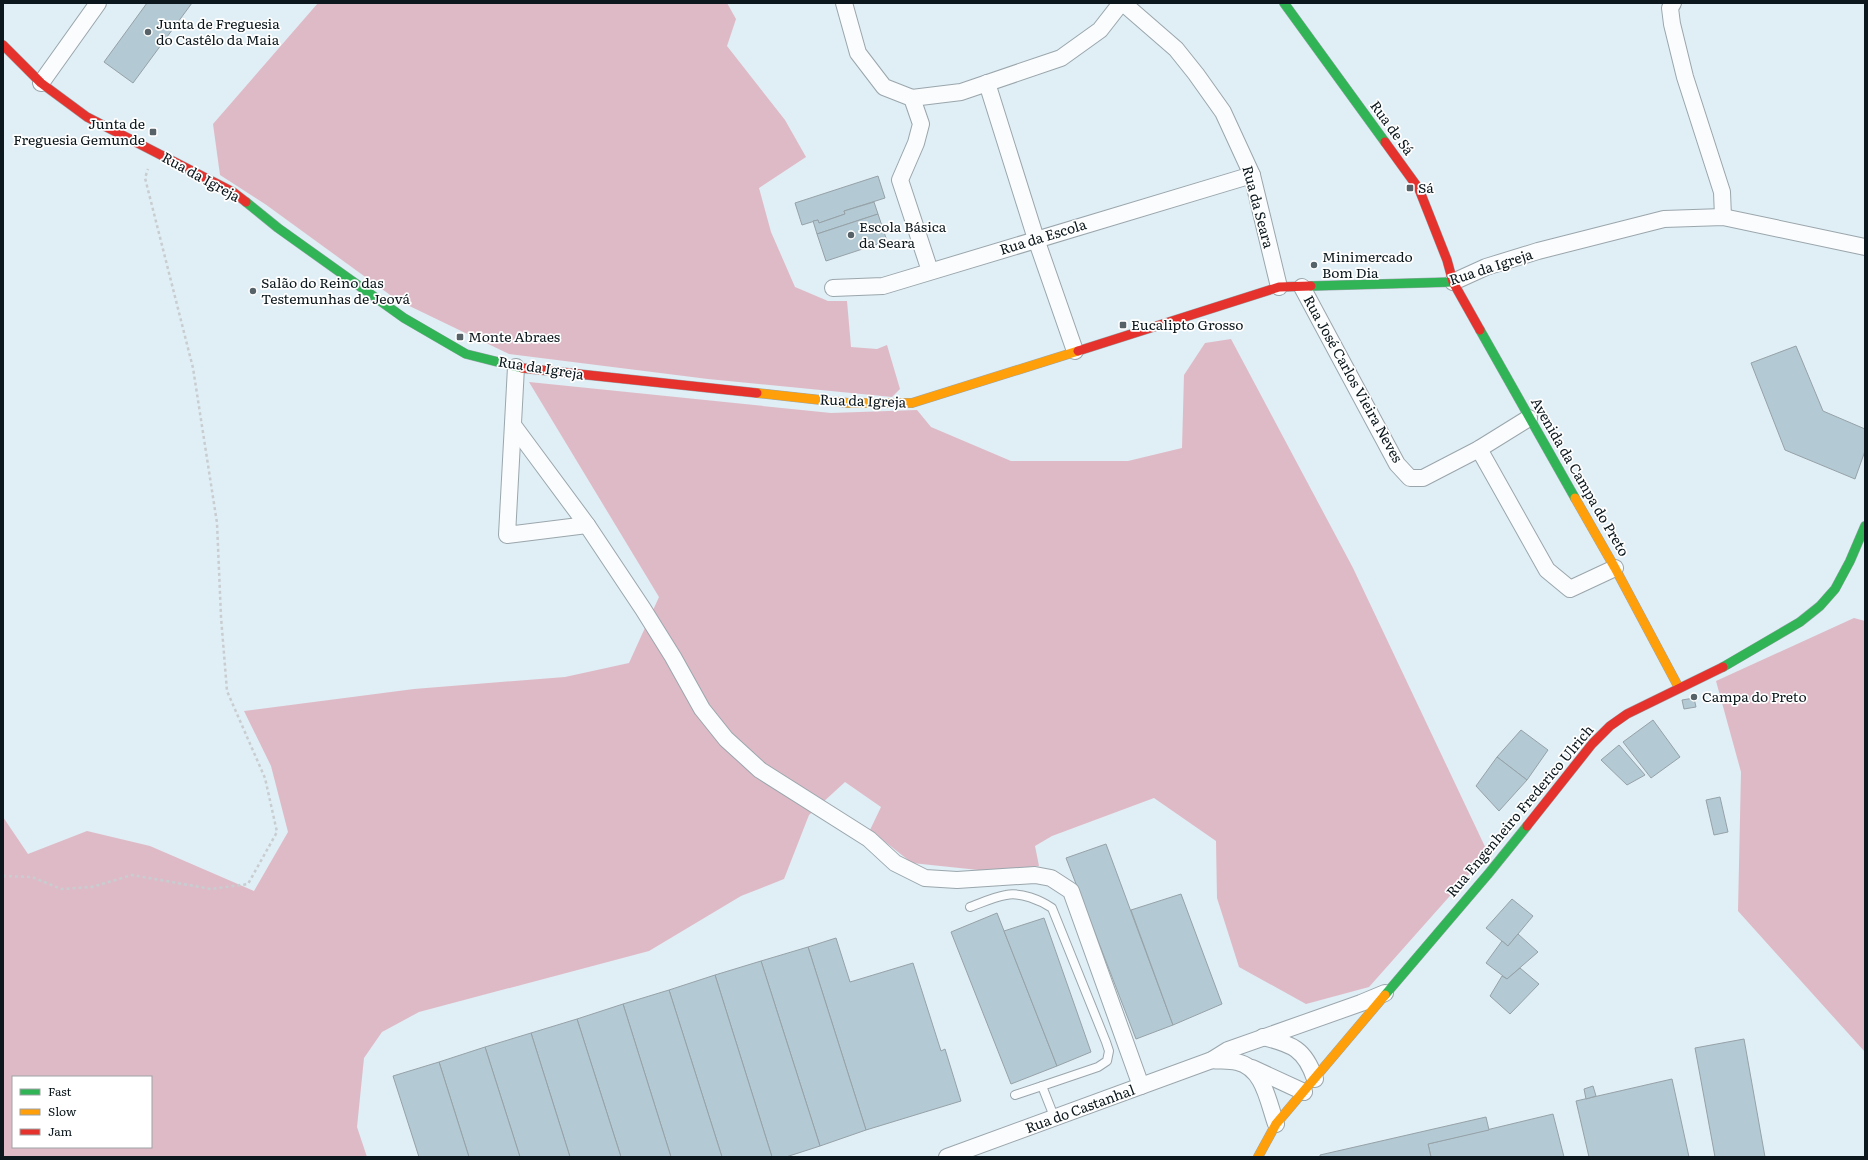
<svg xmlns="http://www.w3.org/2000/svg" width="1868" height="1160" font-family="Literata,serif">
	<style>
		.forest { fill: #debac6; fill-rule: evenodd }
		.building { fill: #b3c9d3; stroke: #96a2a8 }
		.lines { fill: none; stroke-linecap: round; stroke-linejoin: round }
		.lane-casing { stroke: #9aa6ac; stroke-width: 10 }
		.street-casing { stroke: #9aa6ac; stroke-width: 18 }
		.fast-casing { stroke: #9aa6ac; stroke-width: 10 }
		.slow-casing { stroke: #9aa6ac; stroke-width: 10 }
		.jam-casing { stroke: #9aa6ac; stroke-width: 10 }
		.path { stroke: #c8cdd0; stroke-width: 2.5; stroke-dasharray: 3 3; stroke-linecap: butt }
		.lane { stroke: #fafcfe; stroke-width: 8 }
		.street { stroke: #fafcfe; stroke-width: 16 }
		.fast { stroke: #30b455; stroke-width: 9 }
		.slow { stroke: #ff9f0a; stroke-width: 9 }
		.jam { stroke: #e5322d; stroke-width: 9 }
		.poi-dot { fill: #566268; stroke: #fff; stroke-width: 1.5 }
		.labels { text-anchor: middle; stroke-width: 3.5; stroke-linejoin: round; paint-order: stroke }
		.poi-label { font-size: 14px; fill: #0b171c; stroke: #fff; text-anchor: start }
		.street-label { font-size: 14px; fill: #0b171c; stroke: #fff }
	</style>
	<rect width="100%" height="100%" fill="#e0eef5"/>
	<g class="forest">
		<polygon points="318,3 727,3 736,19 727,46 785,120 806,157 759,188 771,232 795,287 828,301 847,301 851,347 877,349 887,345 900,389 892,397 708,379 509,354 397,300 265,204 220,175 213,124"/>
		<path d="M1231 339 1353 568 1488 853 1369 987 1306 1004 1239 967 1217 898 1216 841 1154 798 1052 836 1035 846 1039 866 988 871 912 863 870 830 881 807 845 782 809 815 784 879 741 896 649 951 419 1012 382 1032 364 1058 357 1127 367 1157H3V817L28 854 87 831 150 846 254 891 288 832 271 766 244 711 414 689 565 677 629 663 659 597 529 382 831 413 917 410 931 427 1011 461H1128L1182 448 1184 375 1205 343ZM13 1077H151V1147H13Z"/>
		<polygon points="1854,618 1865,621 1865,1052 1738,911 1741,772 1716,681"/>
	</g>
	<g class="building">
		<polygon points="147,3 192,3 133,83 104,62"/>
		<polygon points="878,176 885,198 844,211 845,214 819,223 818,220 802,225 795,203"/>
		<polygon points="874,202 878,214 817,234 813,221 818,220 819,223 845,214 844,211"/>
		<polygon points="878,214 887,241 826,261 817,234"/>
		<polygon points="1796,346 1823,411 1865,429 1865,451 1855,479 1785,450 1751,363"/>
		<polygon points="1694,698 1696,707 1684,709 1682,700"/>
		<polygon points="1653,720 1680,757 1651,778 1623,742"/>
		<polygon points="1521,730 1548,750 1527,780 1497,757"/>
		<polygon points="1619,745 1645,775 1627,785 1601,760"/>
		<polygon points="1497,757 1527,780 1499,811 1476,786"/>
		<polygon points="1720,797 1728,832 1714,835 1706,800"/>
		<polygon points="1106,844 1173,1025 1136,1039 1066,858"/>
		<polygon points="1181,894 1222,1004 1173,1025 1131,910"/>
		<polygon points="1512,899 1533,916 1508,946 1486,928"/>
		<polygon points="997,913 1057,1066 1011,1084 951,932"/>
		<polygon points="1044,918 1091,1052 1057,1066 1004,931"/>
		<polygon points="1518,934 1538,952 1507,979 1486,963 1502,941 1508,946"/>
		<polygon points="836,938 850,982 913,963 941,1051 945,1049 961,1101 866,1130 808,947"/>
		<polygon points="808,947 866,1130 820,1146 761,961"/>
		<polygon points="761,961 820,1146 786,1157 772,1157 715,975"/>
		<polygon points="1520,968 1539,984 1510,1014 1490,996 1502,976 1507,979"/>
		<polygon points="715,975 772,1157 722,1157 669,990"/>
		<polygon points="669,990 722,1157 671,1157 623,1004"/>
		<polygon points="623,1004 671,1157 621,1157 577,1019"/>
		<polygon points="577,1019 621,1157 570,1157 531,1033"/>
		<polygon points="531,1033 570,1157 520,1157 485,1047"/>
		<polygon points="1744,1039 1765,1157 1715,1157 1695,1048"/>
		<polygon points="485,1047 520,1157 469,1157 439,1062"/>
		<polygon points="439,1062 469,1157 419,1157 393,1076"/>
		<polygon points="1672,1079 1689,1157 1589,1157 1576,1101"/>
		<polygon points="1593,1086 1596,1096 1586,1099 1584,1089"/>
		<polygon points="1553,1114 1564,1157 1431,1157 1428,1144"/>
		<polygon points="1486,1117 1489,1130 1428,1144 1431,1157 1320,1157 1320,1155"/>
	</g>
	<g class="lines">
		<defs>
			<g id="lane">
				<path d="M970 907C981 903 994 897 1006 895 1021 892 1040 900 1052 908L1106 1042 1109 1051 1107 1061 1098 1067 1042 1086 1055 1119"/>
				<polyline points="1015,1095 1042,1086"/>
			</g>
			<g id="street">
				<polyline points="844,3 858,53 884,87 912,98 921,124 916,143 900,180 930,271"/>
				<polyline points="1123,3 1176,49 1196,74 1223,112 1252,175 1279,287"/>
				<polyline points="1673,3 1670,8 1672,24 1685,77 1722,192 1723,217"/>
				<polyline points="41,83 98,3"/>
				<polyline points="987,83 1036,239 1075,351"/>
				<polyline points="912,98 961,92 1061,58 1100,30 1121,3"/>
				<polyline points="1453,282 1486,267 1538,251 1664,219 1723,217 1865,247"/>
				<polyline points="1302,287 1397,464 1410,478 1423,478 1479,449 1529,418"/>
				<polyline points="833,288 883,286 1252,175"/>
				<polyline points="516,367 507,535 587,525"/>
				<polyline points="513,425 587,525 643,609 673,657 702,709 726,739 760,770 869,839 895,863 925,878 957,880 1035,875 1051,878 1071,891 1141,1086"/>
				<polyline points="1479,449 1547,570 1570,589 1615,568"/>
				<path d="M1263 1037C1292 1044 1305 1049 1315 1079"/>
				<path d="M1212 1060C1220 1061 1229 1060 1237 1062 1264 1068 1268 1102 1276 1124"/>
				<polyline points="1252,1068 1304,1092"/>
				<polyline points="947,1157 1212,1060 1228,1050 1361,1003 1385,993"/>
			</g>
			<g id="fast">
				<polyline points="1284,3 1385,142"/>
				<polyline points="246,202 278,228 404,318 466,354 522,368"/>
				<polyline points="1311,286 1453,282"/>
				<polyline points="1480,330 1575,498"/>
				<polyline points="1723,667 1800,622 1820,606 1835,589 1850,561 1865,526"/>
				<polyline points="1385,995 1489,873 1527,826"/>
			</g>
			<g id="slow">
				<polyline points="757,393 848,403 912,403 1078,351"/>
				<polyline points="1575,498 1615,568 1679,688"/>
				<polyline points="1258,1157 1276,1124 1385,995"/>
			</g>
			<g id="jam">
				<polyline points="3,45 41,83 87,117 233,192 246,202"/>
				<polyline points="1385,142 1419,189 1447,260 1453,282 1480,330"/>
				<polyline points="1078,351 1279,287 1311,286"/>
				<polyline points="522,368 757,393"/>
				<polyline points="1527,826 1592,744 1610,726 1627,714 1723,667"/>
			</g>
		</defs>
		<use href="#lane" class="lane-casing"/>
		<use href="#street" class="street-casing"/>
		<use href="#fast" class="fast-casing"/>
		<use href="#slow" class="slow-casing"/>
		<use href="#jam" class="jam-casing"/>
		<polyline class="path" points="3,876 32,877 61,889 92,887 132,875 211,889 248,884 277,832 265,778 227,691 221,617 217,523 193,368 145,178 148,169"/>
		<use href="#lane" class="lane"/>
		<use href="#street" class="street"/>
		<use href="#fast" class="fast"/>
		<use href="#slow" class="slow"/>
		<use href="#jam" class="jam"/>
	</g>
	<g class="poi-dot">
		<circle cx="148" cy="32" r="4"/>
		<rect x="149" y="128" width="8" height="8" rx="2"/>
		<rect x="1406" y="184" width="8" height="8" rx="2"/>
		<circle cx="851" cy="235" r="4"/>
		<circle cx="1314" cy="265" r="4"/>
		<circle cx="253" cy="291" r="4"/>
		<rect x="1119" y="321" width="8" height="8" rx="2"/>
		<rect x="456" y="333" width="8" height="8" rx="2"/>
		<circle cx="1694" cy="697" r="4"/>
	</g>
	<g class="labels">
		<g class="poi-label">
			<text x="156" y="29">Junta de Freguesia<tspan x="156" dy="16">do Castêlo da Maia</tspan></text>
			<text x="145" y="129" text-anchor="end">Junta de<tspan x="145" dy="16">Freguesia Gemunde</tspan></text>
			<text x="1418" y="193">Sá</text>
			<text x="859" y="232">Escola Básica<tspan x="859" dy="16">da Seara</tspan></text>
			<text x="1322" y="262">Minimercado<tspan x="1322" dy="16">Bom Dia</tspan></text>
			<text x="261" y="288">Salão do Reino das<tspan x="261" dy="16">Testemunhas de Jeová</tspan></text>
			<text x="1131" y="330">Eucalipto Grosso</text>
			<text x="468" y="342">Monte Abraes</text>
			<text x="1702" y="702">Campa do Preto</text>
		</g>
		<g class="street-label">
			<text transform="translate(1392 128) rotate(54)" y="5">Rua de Sá</text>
			<text transform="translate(201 177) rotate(29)" y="5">Rua da Igreja</text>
			<text transform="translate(1258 207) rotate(75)" y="5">Rua da Seara</text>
			<text transform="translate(1043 237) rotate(-17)" y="5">Rua da Escola</text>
			<text transform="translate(1491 267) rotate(-18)" y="5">Rua da Igreja</text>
			<text transform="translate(541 368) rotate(9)" y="5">Rua da Igreja</text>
			<text transform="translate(1353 379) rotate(61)" y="5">Rua José Carlos Vieira Neves</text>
			<text transform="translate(863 401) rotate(2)" y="5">Rua da Igreja</text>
			<text transform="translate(1580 477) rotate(60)" y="5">Avenida da Campa do Preto</text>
			<text transform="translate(1520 811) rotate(-50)" y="5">Rua Engenheiro Frederico Ulrich</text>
			<text transform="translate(1080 1109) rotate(-20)" y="5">Rua do Castanhal</text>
		</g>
	</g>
	<rect width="1868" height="1160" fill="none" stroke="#0b171c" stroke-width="8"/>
	<rect x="12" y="1076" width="140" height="72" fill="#ffffff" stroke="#9da2a4"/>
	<rect x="20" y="1089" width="20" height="6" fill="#30b455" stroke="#9da2a4"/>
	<text x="48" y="1096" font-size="12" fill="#0b171c">Fast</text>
	<rect x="20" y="1109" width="20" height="6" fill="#ff9f0a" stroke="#9da2a4"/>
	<text x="48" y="1116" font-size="12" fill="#0b171c">Slow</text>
	<rect x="20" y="1129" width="20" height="6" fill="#e5322d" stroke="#9da2a4"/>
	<text x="48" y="1136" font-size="12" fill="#0b171c">Jam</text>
</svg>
